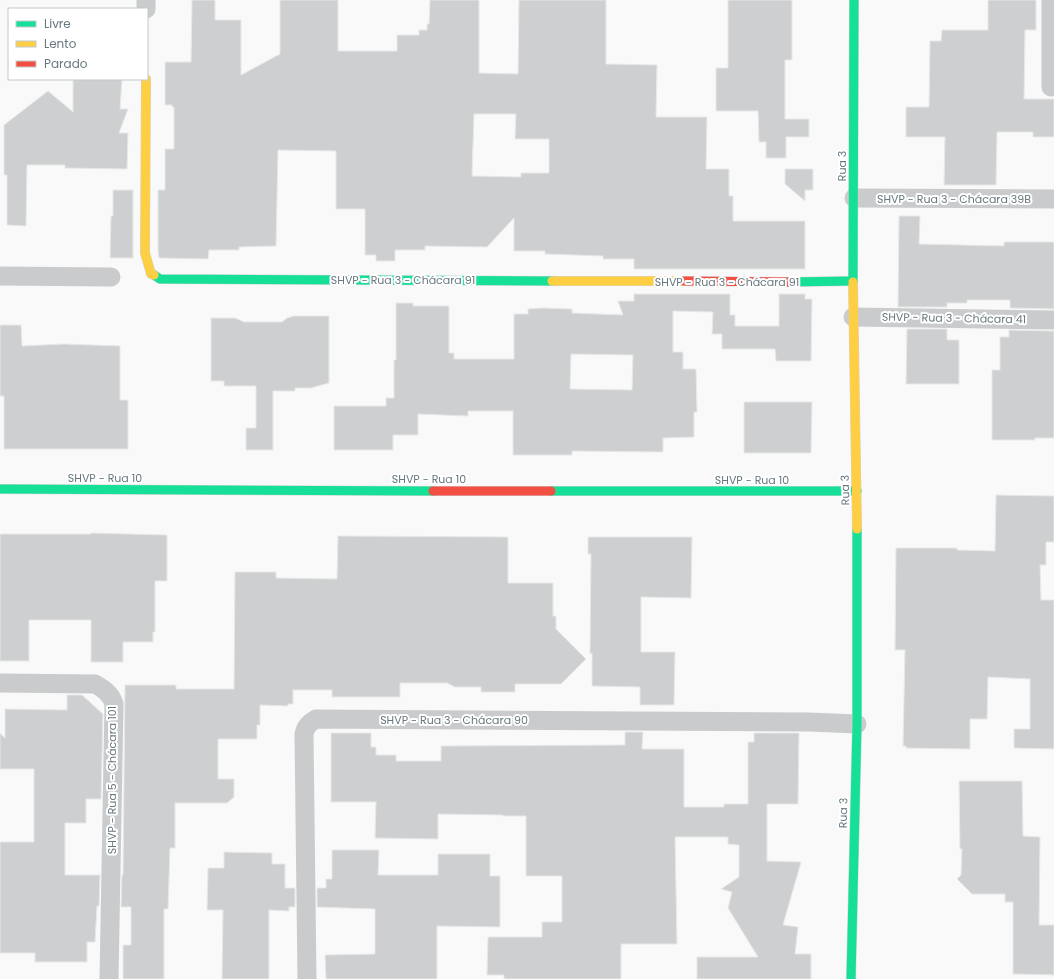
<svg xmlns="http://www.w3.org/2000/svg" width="1054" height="979" font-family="Poppins,sans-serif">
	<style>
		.building { fill: #cdcfd0; stroke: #e8e8e8; fill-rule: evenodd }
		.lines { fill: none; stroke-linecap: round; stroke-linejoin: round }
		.fast-casing { stroke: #d4d5d6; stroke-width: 10 }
		.slow-casing { stroke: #d4d5d6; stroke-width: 10 }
		.jam-casing { stroke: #d4d5d6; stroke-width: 10 }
		.street { stroke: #cacbcc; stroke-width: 19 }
		.fast { stroke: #16e098; stroke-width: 9 }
		.slow { stroke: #ffcf43; stroke-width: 9 }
		.jam { stroke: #f24e42; stroke-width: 9 }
		.labels { text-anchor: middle; stroke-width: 4; stroke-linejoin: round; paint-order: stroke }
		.street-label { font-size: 11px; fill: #67787f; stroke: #fff }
	</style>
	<rect width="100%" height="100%" fill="#f9f9f9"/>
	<g class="building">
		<path d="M192 0H215V20H241V75L280 54V0H338V51H397V35H419V30H427V24H429L430 0H479V73L518 74 519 0H606V64L657 65 656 117H707L706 169H729V196H733V221H805V269H634V259H603V256L545 254V251H514V218L487 247 425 246V250H395V261H376V255H365V209H336V151L278 150 276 246 239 247V250H209L208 259 159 258 158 251V190H165V149H174V107H172V105H165V62H191ZM474 114H516L515 139H549V173H521V177L472 176Z"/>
		<polygon points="728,0 792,0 792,60 785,60 785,119 809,119 809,137 786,137 786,158 766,158 766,142 759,142 758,111 716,111 716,68 728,68"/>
		<polygon points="988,0 1036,0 1036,30 1025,30 1024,99 1054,99 1054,137 1033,137 1033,132 997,132 996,185 944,185 945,137 906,137 906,107 929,107 930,41 941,41 942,30 988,30"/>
		<polygon points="73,79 122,79 120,109 128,109 119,133 128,133 127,169 65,168 65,165 27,165 26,226 7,225 7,175 4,175 4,125 48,91 73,112"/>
		<polygon points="785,169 813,169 813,190 805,190 805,201 785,184"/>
		<polygon points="113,190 133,190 133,258 110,258 111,216 113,216"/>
		<polygon points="899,216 920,216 919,244 1004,246 1004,242 1054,242 1054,309 1010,308 1010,300 967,300 967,303 947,303 947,307 898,307"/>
		<path d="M634 294H730V315H735V326H779V294H805V299H812L811 361H776L775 349H722V334H712L713 312 673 311V352H683V369H696L697 412H694V437L663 438V452L572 451V455H513V411H468V416L418 414V435H393V450H334V406H386V398H394V360H396V303H413V306H449V353H454V359H514V314H528V309L542 308 572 309V313L623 315 618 301H634ZM571 354 633 355 632 390 570 389Z"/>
		<polygon points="294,316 329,316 329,383 311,388 295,388 295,391 273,391 273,450 246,450 246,428 256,428 256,386 224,386 224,381 211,381 211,318 235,318 244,322 282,322 287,318"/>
		<polygon points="0,325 21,325 22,346 64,344 120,346 120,400 128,400 128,449 4,449 4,396 0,396"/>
		<polygon points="907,329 947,329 947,340 959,340 959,384 906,384"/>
		<polygon points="1009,330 1054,331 1054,438 1035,438 1035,440 992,440 992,370 1000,370 1000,337 1009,337"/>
		<polygon points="744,402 812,402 811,453 744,453"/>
		<polygon points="996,495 1054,496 1054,542 1046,542 1046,565 1040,565 1041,600 1054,600 1054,749 1014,748 1014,729 1030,729 1030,679 988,677 987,719 970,719 970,749 906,748 906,746 903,746 905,650 895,650 896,548 957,548 957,550 995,551"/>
		<polygon points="91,533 167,535 167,581 155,581 155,632 153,632 153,642 123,642 123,662 91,662 91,620 29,620 29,661 0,661 0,534 91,534"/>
		<polygon points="338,536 508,537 508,583 553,583 553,616 556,616 556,629 586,659 561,684 515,684 515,692 481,692 481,687 455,687 447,683 400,683 400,697 332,697 332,690 293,690 293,704 288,704 288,706 260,705 260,725 257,725 257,739 218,739 218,779 234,779 234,797 227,803 175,803 175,848 170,848 168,909 164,909 164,979 123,979 123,945 131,945 131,907 121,907 122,875 123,875 125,685 176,685 176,689 234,689 235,572 276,572 276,578 337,579"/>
		<polygon points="588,537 692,537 691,598 641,597 641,652 675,652 674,705 640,705 640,687 592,686 592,653 590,654 591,554 588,554"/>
		<polygon points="67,695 82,695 103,714 101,799 86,799 86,823 65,823 65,875 100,875 99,906 97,906 95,942 87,942 87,962 35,962 35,953 0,953 0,842 34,842 34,769 0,769 0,733 5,738 5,709 67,710"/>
		<polygon points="625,732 643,732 642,749 684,749 684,807 724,807 724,804 748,804 748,742 754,742 754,733 799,733 798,804 767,804 767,861 801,862 783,925 798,927 795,954 811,954 811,979 697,979 697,957 758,957 728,908 732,892 721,889 739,877 739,845 728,844 728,837 675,837 677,944 621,944 621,979 504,979 504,975 487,975 488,937 542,937 542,922 562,922 562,876 526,876 526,816 503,816 503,815 438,814 438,839 375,838 376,802 331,802 331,733 371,733 371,747 376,747 376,755 396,755 396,761 441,761 441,746 625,745"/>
		<polygon points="959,781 1022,781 1023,836 1040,837 1039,925 1054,925 1054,975 1013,974 1013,902 1005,902 1005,894 972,894 957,879 961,875 962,849 960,849"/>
		<polygon points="332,850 379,850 378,875 438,875 438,854 490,854 490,876 500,876 500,927 437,926 437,979 326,979 325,955 375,954 375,909 317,907 317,888 326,888 326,879 332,879"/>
		<polygon points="224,852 272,853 272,864 285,864 285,888 295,888 295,907 289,907 289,911 269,910 269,979 222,979 223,910 207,910 208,868 224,868"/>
	</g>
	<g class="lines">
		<defs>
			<g id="fast">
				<polyline points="154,275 160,279 552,281"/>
				<polyline points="788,282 853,281"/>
				<polyline points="853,282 854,0"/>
				<polyline points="0,489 433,491"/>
				<polyline points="551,491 857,491"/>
				<polyline points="851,979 857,724 857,529"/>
			</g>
			<g id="slow">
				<polyline points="146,79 145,253 151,274 154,275"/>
				<polyline points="552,281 684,281"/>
				<polyline points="853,282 857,529"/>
			</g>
			<g id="jam">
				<polyline points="684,281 788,282"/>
				<polyline points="433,491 551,491"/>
			</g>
		</defs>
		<use href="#fast" class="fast-casing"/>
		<use href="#slow" class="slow-casing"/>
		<use href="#jam" class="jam-casing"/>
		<g class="street">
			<polyline points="146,9 146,0"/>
			<polyline points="1051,87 1051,0"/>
			<polyline points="854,198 1054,199"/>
			<polyline points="0,276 111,277"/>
			<polyline points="853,317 1054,320"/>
			<path d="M0 683 95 684C104 689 111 694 114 704L109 979"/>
			<path d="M307 979 304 734C306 726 309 723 316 719L809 722 857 724"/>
		</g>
		<use href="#fast" class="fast"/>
		<use href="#slow" class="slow"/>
		<use href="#jam" class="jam"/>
	</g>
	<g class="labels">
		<g class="street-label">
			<text transform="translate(842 166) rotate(-90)" y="4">Rua 3</text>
			<text x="954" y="203">SHVP - Rua 3 - Chácara 39B</text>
			<text x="403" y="284">SHVP - Rua 3 - Chácara 91</text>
			<text x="727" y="286">SHVP - Rua 3 - Chácara 91</text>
			<text transform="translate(954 318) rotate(1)" y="4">SHVP - Rua 3 - Chácara 41</text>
			<text x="105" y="482">SHVP - Rua 10</text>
			<text x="429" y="483">SHVP - Rua 10</text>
			<text x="752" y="484">SHVP - Rua 10</text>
			<text transform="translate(845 490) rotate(-91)" y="4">Rua 3</text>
			<text x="454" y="724">SHVP - Rua 3 - Chácara 90</text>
			<text transform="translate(112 780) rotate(-90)" y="4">SHVP - Rua 5 - Chácara 101</text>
			<text transform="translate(843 813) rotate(-89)" y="4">Rua 3</text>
		</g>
	</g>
	<rect x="8" y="8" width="140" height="72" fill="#ffffff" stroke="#c2c9cc"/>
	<rect x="16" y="21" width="20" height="6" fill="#16e098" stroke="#c2c9cc"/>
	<text x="44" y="28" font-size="12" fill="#67787f">Livre</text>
	<rect x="16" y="41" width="20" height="6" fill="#ffcf43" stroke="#c2c9cc"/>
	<text x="44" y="48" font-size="12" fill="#67787f">Lento</text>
	<rect x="16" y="61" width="20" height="6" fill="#f24e42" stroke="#c2c9cc"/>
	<text x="44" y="68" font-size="12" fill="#67787f">Parado</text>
</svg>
